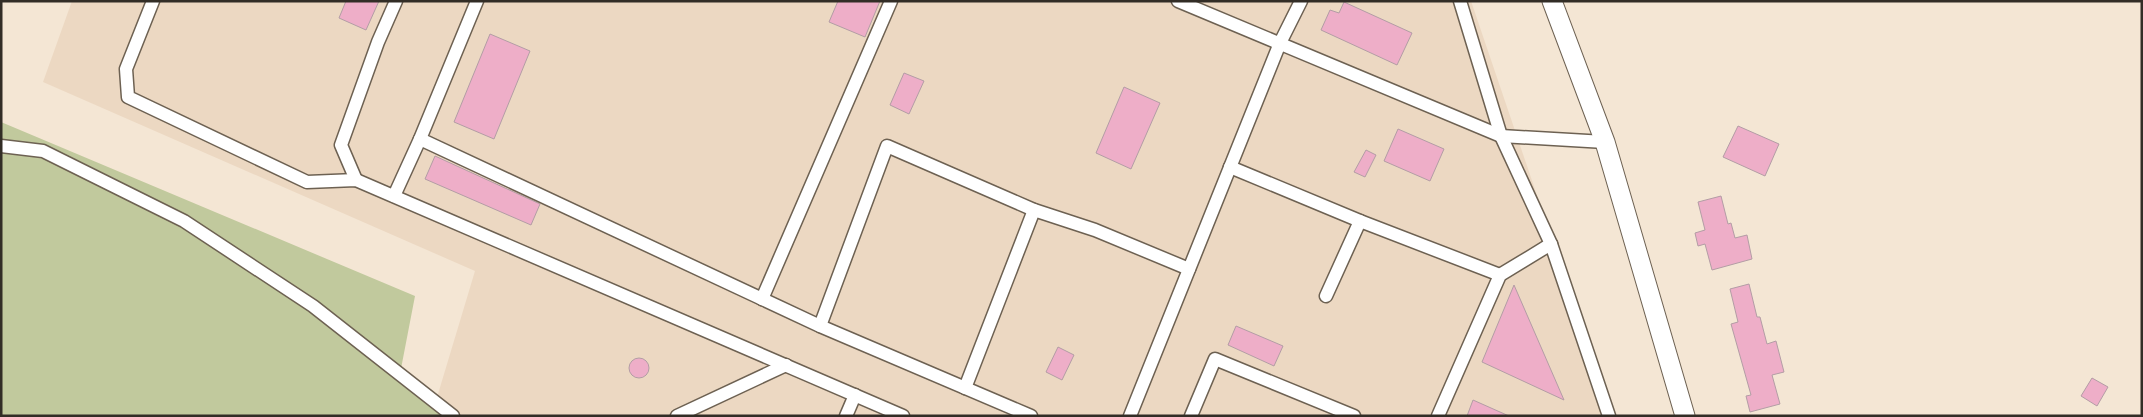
<svg xmlns="http://www.w3.org/2000/svg" width="2143" height="417" font-family="'Titillium Web',sans-serif">
	<style>
		.built { fill: #ecd8c2 }
		.green { fill: #c1c99d }
		.building { fill: #eeaec8; stroke: #b39da5 }
		.lines { fill: none; stroke-linecap: round; stroke-linejoin: round }
		.street-casing { stroke: #6d6152; stroke-width: 15 }
		.secondary-casing { stroke: #6d6152; stroke-width: 21 }
		.street { stroke: #fff; stroke-width: 12 }
		.secondary { stroke: #fff; stroke-width: 19 }
	</style>
	<rect width="100%" height="100%" fill="#f4e6d4"/>
	<polygon class="built" points="72,1 1471,1 1612,416 449,416 435,404 475,271 43,82"/>
	<polygon class="green" points="1,122 415,296 399,379 460,416 1,416"/>
	<g class="building">
		<polygon points="346,1 379,1 366,30 339,18"/>
		<polygon points="838,1 880,1 865,37 829,22"/>
		<polygon points="1344,2 1412,33 1397,65 1321,30 1330,10 1339,13"/>
		<polygon points="490,34 530,51 494,139 454,122"/>
		<polygon points="904,73 924,81 909,114 890,105"/>
		<polygon points="1124,87 1160,103 1131,169 1096,153"/>
		<polygon points="1738,126 1779,144 1765,176 1723,157"/>
		<polygon points="1398,129 1444,149 1430,181 1384,161"/>
		<polygon points="1366,150 1376,155 1365,177 1354,172"/>
		<polygon points="435,156 540,204 531,225 425,179"/>
		<polygon points="1721,196 1728,224 1731,223 1735,238 1747,235 1752,259 1712,270 1705,244 1698,246 1695,233 1705,230 1698,202"/>
		<polygon points="1749,284 1757,317 1760,317 1767,344 1776,341 1784,372 1772,375 1780,404 1750,412 1746,396 1751,395 1731,324 1738,322 1730,289"/>
		<polygon points="1514,285 1564,400 1482,362"/>
		<polygon points="1236,326 1283,346 1274,366 1228,345"/>
		<polygon points="1058,347 1074,355 1062,380 1046,372"/>
		<circle cx="639" cy="368" r="10"/>
		<polygon points="2092,378 2108,387 2097,406 2081,396"/>
		<polygon points="1473,400 1509,416 1467,416"/>
	</g>
	<g class="lines">
		<defs>
			<g id="street">
				<polyline points="153,1 126,69 128,97 307,182 356,180 903,416"/>
				<polyline points="477,1 420,139 820,326 1031,416"/>
				<polyline points="1178,1 1501,136 1605,142"/>
				<polyline points="1460,1 1501,136 1551,244 1609,416"/>
				<polyline points="1,146 43,151 184,221 313,306 453,416"/>
				<polyline points="1230,167 1360,221"/>
				<polyline points="356,180 341,145 378,42 396,1"/>
				<polyline points="394,196 420,139"/>
				<polyline points="1326,296 1360,221 1500,275"/>
				<polyline points="762,299 891,1"/>
				<polyline points="820,326 887,146 1034,210 1095,230 1189,269"/>
				<polyline points="965,388 1034,210"/>
				<polyline points="677,416 786,365"/>
				<polyline points="846,416 855,395"/>
				<polyline points="1130,416 1280,43 1301,1"/>
				<polyline points="1191,416 1215,359 1354,416"/>
				<polyline points="1438,416 1500,275 1551,244"/>
			</g>
			<polyline id="secondary" points="1552,1 1605,142 1685,416"/>
		</defs>
		<use href="#street" class="street-casing"/>
		<use href="#secondary" class="secondary-casing"/>
		<use href="#street" class="street"/>
		<use href="#secondary" class="secondary"/>
	</g>
	<rect width="2143" height="417" fill="none" stroke="#322d26" stroke-width="5"/>
</svg>
